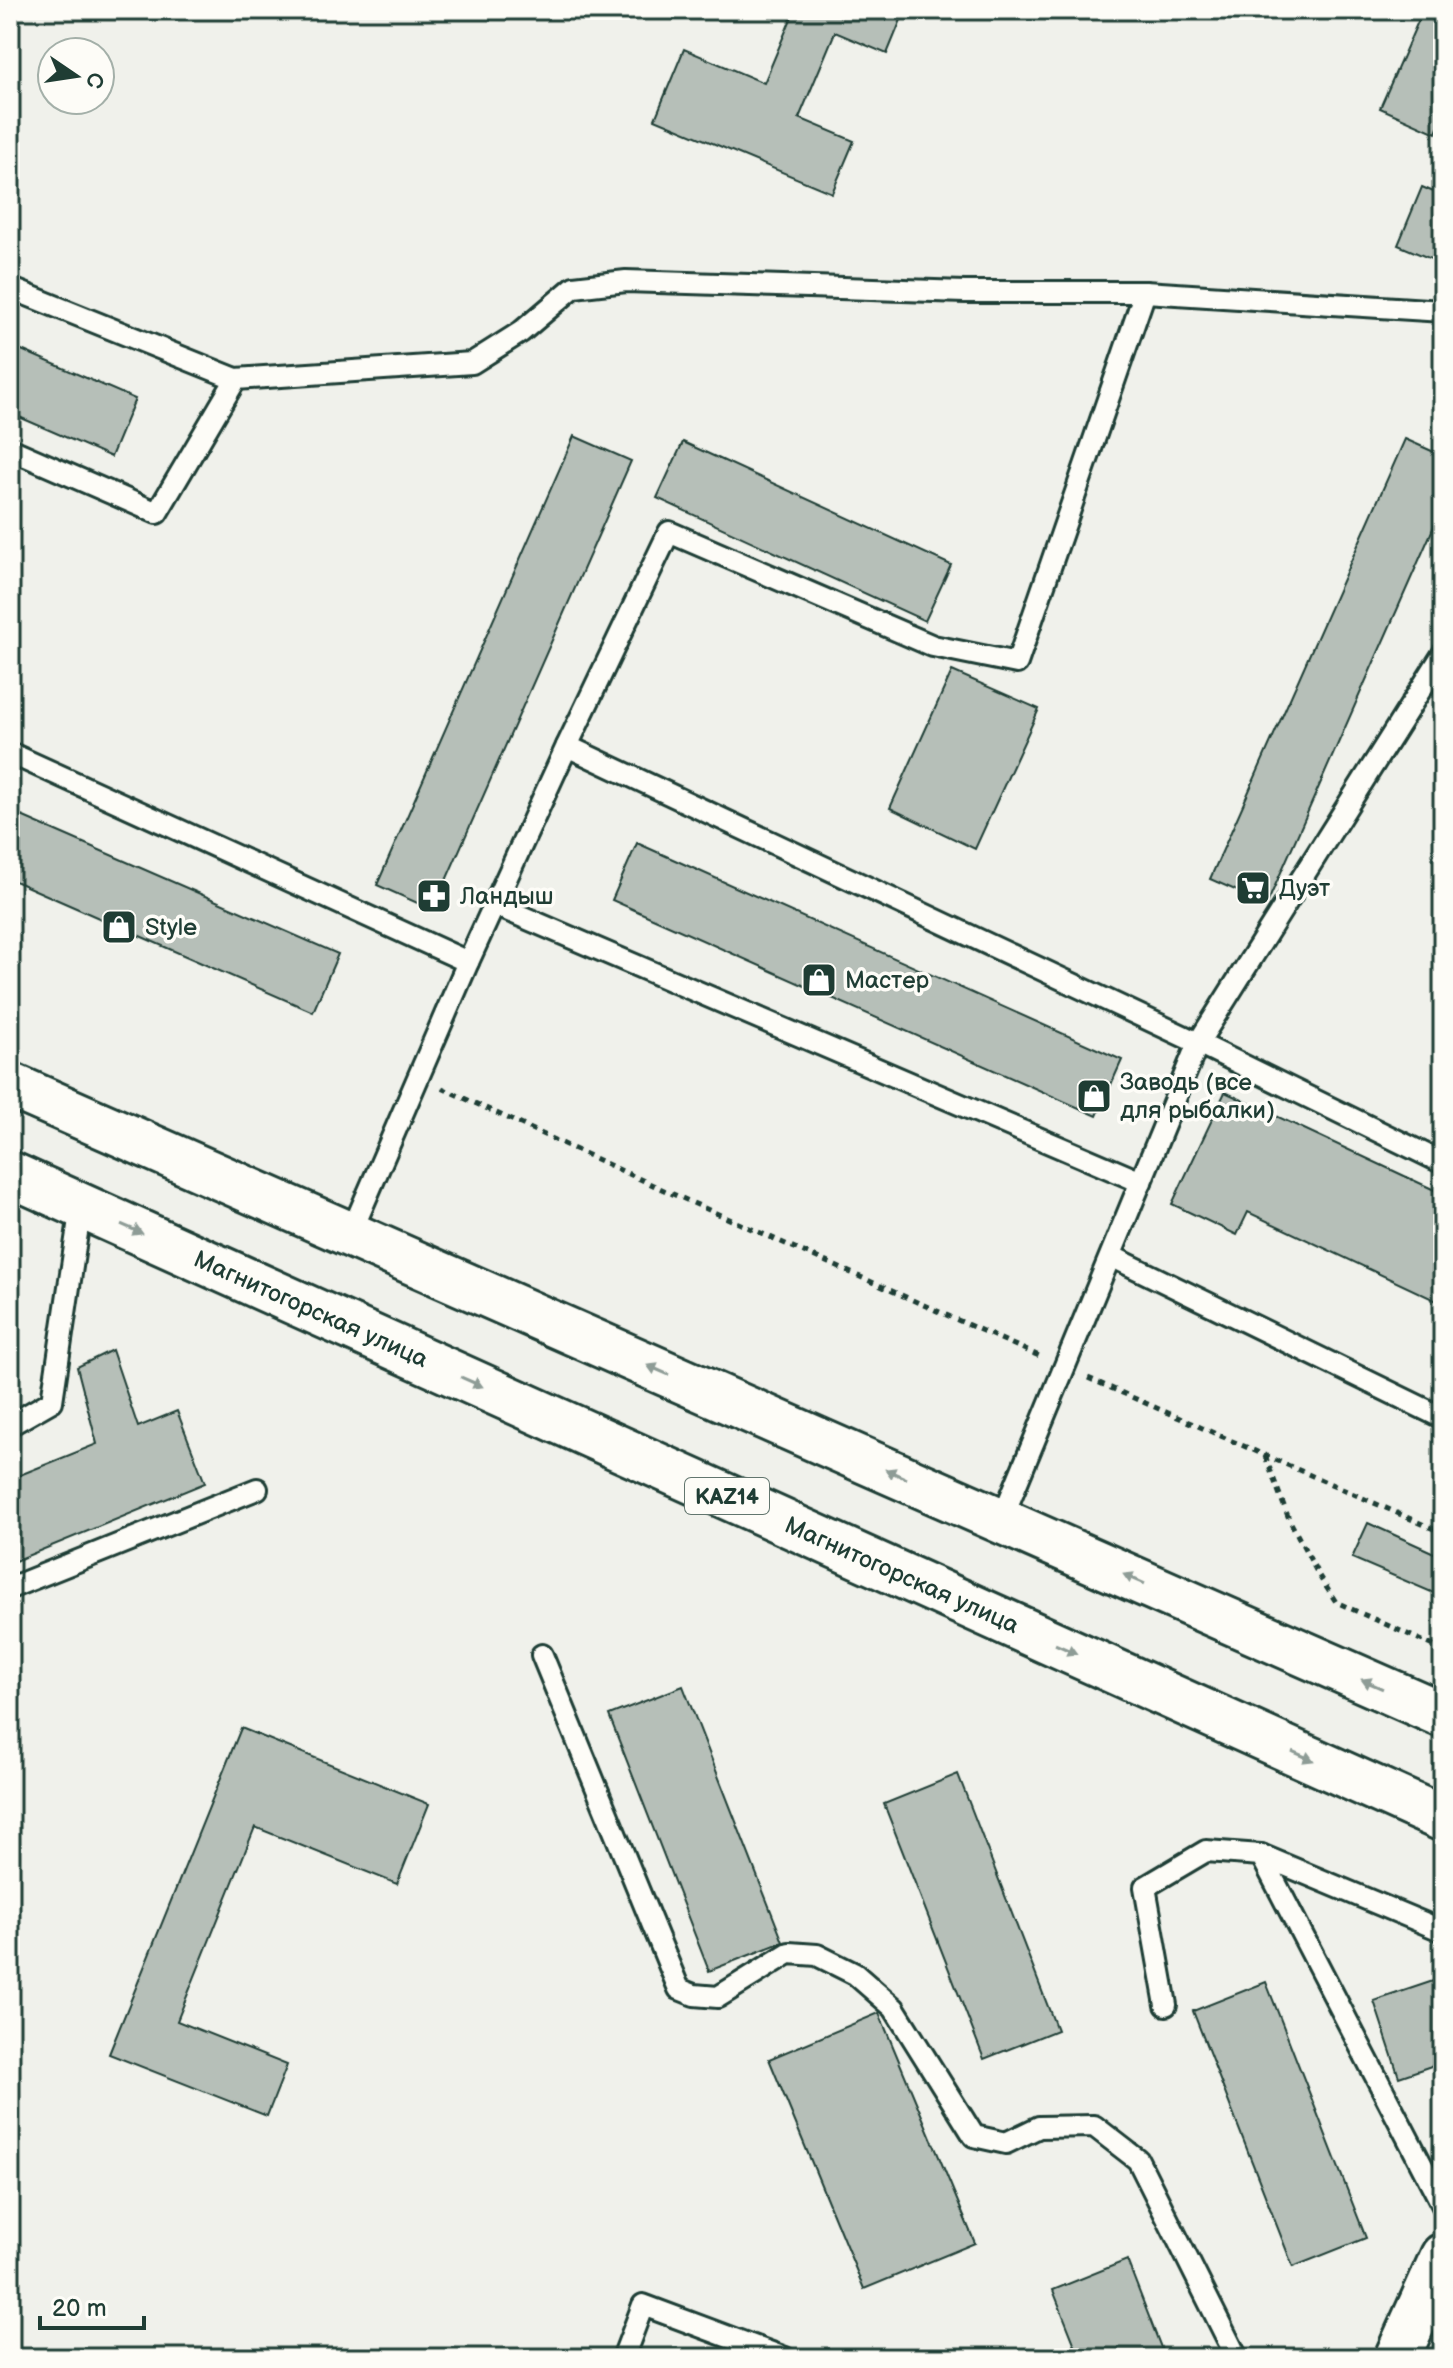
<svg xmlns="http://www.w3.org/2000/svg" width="1453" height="2368" font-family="'Balsamiq Sans',sans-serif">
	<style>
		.building { fill: #b6bfb8; stroke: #1f3d34; stroke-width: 2 }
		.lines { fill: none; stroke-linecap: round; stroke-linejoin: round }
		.lane-casing { stroke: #1f3d34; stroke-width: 26 }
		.secondary-casing { stroke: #1f3d34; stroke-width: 50 }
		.primary-casing { stroke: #1f3d34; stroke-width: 50 }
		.path { stroke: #1f3d34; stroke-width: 5; stroke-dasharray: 6 6; stroke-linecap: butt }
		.lane { stroke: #fdfcf7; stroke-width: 20 }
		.secondary { stroke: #fdfcf7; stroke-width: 44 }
		.primary { stroke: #fdfcf7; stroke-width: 44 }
		.oneway { fill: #8e9c96 }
		.labels { text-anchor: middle; stroke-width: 7; stroke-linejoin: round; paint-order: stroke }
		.shield { fill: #fdfcf7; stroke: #62766e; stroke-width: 2 }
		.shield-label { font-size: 22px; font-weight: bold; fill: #1f3d34 }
		.poi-label { font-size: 24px; fill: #1f3d34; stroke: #fdfcf7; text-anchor: start }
		.street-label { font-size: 24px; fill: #1f3d34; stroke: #fdfcf7 }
	</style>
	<rect width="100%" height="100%" fill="#f0f1eb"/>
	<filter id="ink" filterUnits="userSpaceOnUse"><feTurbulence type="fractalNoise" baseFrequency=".0125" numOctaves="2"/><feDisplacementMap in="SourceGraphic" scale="16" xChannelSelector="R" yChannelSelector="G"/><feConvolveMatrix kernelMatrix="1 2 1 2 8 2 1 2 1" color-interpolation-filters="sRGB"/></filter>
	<g filter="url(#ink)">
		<g class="building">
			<polygon points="784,10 905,10 887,54 835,32 799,118 854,141 832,193 655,119 684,49 764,83 793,14"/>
			<polygon points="1423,10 1443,10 1443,116 1436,133 1380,108"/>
			<polygon points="1422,187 1443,196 1443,264 1398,245"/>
			<polygon points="10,345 135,399 111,457 10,413"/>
			<polygon points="574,436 631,461 433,910 377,885"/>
			<polygon points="1405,439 1443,456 1443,506 1267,904 1210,879"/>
			<polygon points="683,442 951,565 925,621 657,498"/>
			<polygon points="952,671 1039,709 975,849 890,808"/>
			<polygon points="10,811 338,954 313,1012 10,879"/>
			<polygon points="637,843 1122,1060 1097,1116 612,900"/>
			<polygon points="1225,1092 1443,1194 1443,1304 1248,1212 1237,1235 1172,1204"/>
			<polygon points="112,1350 138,1427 177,1411 205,1483 10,1563 10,1479 97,1444 77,1367"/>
			<polygon points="1368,1523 1443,1557 1443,1597 1352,1558"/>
			<polygon points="683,1686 783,1942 709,1971 609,1715"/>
			<polygon points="241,1728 429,1804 397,1884 255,1827 177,2021 287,2065 267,2116 109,2054"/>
			<polygon points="958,1774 1057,2030 984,2059 884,1804"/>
			<polygon points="1436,1980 1443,2001 1443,2062 1399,2077 1374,2001"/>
			<polygon points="1266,1982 1366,2238 1293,2267 1193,2011"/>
			<polygon points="879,2013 975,2243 864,2289 769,2059"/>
			<polygon points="1127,2260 1165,2358 1080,2358 1053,2290"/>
		</g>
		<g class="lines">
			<defs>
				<g id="lane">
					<polyline points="10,288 236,379 157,513 10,449"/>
					<polyline points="1145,292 1443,311"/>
					<polyline points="567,746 1198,1043 1443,1163"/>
					<polyline points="10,753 468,962 567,746 669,532 933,646 1017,663 1145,292 965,292 626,281 574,287 521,332 472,363 236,379"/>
					<polyline points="495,905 1141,1182"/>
					<polyline points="350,1235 468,962"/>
					<polyline points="1111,1256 1443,1418"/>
					<polyline points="10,1425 52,1401 81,1206"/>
					<polyline points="1001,1521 1198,1043 1443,654"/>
					<polyline points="10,1588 257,1489"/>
					<polyline points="542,1655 679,1989 694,1995 718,1997 789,1953 817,1955 855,1974 894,2008 974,2136 1006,2143 1039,2127 1094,2126 1138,2160 1237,2358"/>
					<polyline points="1261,1855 1443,1931"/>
					<polyline points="1166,2005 1145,1887 1206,1851 1261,1855 1443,2206"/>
					<polyline points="623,2358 643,2305 785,2358"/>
				</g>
				<polyline id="secondary" points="1397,2358 1443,2256"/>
				<g id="primary">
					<polyline points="10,1085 1443,1715"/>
					<polyline points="10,1174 1443,1819"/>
				</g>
			</defs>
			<use href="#lane" class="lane-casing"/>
			<use href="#secondary" class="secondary-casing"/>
			<use href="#primary" class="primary-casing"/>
			<g class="path">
				<polyline points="442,1088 666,1191 1039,1356"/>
				<polyline points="1088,1378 1443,1533"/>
				<polyline points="1265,1456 1289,1519 1319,1576 1336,1602 1443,1650"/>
			</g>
			<use href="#lane" class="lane"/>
			<use href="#secondary" class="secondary"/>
			<use href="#primary" class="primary"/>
		</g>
		<defs><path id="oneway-solid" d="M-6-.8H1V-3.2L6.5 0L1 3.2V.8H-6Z" transform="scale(2)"/></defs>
		<g class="oneway">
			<use href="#oneway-solid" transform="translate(132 1229) rotate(24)"/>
			<use href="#oneway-solid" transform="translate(658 1370) rotate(-156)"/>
			<use href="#oneway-solid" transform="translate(472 1382) rotate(24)"/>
			<use href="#oneway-solid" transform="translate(896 1474) rotate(-156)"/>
			<use href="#oneway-solid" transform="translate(1134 1579) rotate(-156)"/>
			<use href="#oneway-solid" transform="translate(1066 1649) rotate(24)"/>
			<use href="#oneway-solid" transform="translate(1372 1684) rotate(-156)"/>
			<use href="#oneway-solid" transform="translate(1303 1756) rotate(24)"/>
		</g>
	</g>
	<defs>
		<symbol id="supermarket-square" viewBox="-11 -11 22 22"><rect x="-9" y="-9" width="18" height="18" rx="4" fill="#1f3d34" stroke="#fdfcf7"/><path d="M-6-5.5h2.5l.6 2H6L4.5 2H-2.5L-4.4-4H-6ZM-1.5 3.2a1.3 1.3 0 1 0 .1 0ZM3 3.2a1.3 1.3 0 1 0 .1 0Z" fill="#fff"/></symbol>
		<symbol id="pharmacy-square" viewBox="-11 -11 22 22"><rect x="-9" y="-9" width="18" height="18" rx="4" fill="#1f3d34" stroke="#fdfcf7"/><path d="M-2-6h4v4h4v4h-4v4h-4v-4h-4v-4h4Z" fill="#fff"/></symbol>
		<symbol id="shop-square" viewBox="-11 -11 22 22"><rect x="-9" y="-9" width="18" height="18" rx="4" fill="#1f3d34" stroke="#fdfcf7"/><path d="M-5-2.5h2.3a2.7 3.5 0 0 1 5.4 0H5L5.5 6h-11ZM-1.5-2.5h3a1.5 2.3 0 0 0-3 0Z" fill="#fff"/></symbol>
	</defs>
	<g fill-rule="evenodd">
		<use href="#supermarket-square" x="1233" y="868" width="40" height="40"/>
		<use href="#pharmacy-square" x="414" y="876" width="40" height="40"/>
		<use href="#shop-square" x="99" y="907" width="40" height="40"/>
		<use href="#shop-square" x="799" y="960" width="40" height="40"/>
		<use href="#shop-square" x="1074" y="1076" width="40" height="40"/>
	</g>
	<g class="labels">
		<rect class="shield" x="685" y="1478" width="84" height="36" rx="6"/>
		<g class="shield-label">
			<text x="727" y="1504">KAZ14</text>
		</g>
		<g class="poi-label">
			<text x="1279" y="896">Дуэт</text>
			<text x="460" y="904">Ландыш</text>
			<text x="145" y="935">Style</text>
			<text x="845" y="988">Мастер</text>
			<text x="1120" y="1090">Заводь (все<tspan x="1120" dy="28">для рыбалки)</tspan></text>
		</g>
		<g class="street-label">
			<text transform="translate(311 1309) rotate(24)" y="8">Магнитогорская улица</text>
			<text transform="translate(902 1575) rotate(24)" y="8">Магнитогорская улица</text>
		</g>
	</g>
	<rect width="1453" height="2368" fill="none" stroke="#fdfcf7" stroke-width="40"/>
	<rect x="20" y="20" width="1413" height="2328" fill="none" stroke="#1f3d34" stroke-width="3" filter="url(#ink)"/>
	<g transform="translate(76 76) rotate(103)"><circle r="38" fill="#fdfcf7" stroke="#a4b0a9" stroke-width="2"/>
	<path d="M0-6L14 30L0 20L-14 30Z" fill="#1f3d34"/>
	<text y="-12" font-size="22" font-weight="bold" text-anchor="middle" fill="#1f3d34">С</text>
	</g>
	<path d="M40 2316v12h104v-12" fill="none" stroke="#1f3d34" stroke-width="4"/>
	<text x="52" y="2316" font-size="24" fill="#1f3d34" stroke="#fdfcf7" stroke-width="6" paint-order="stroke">20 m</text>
</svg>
